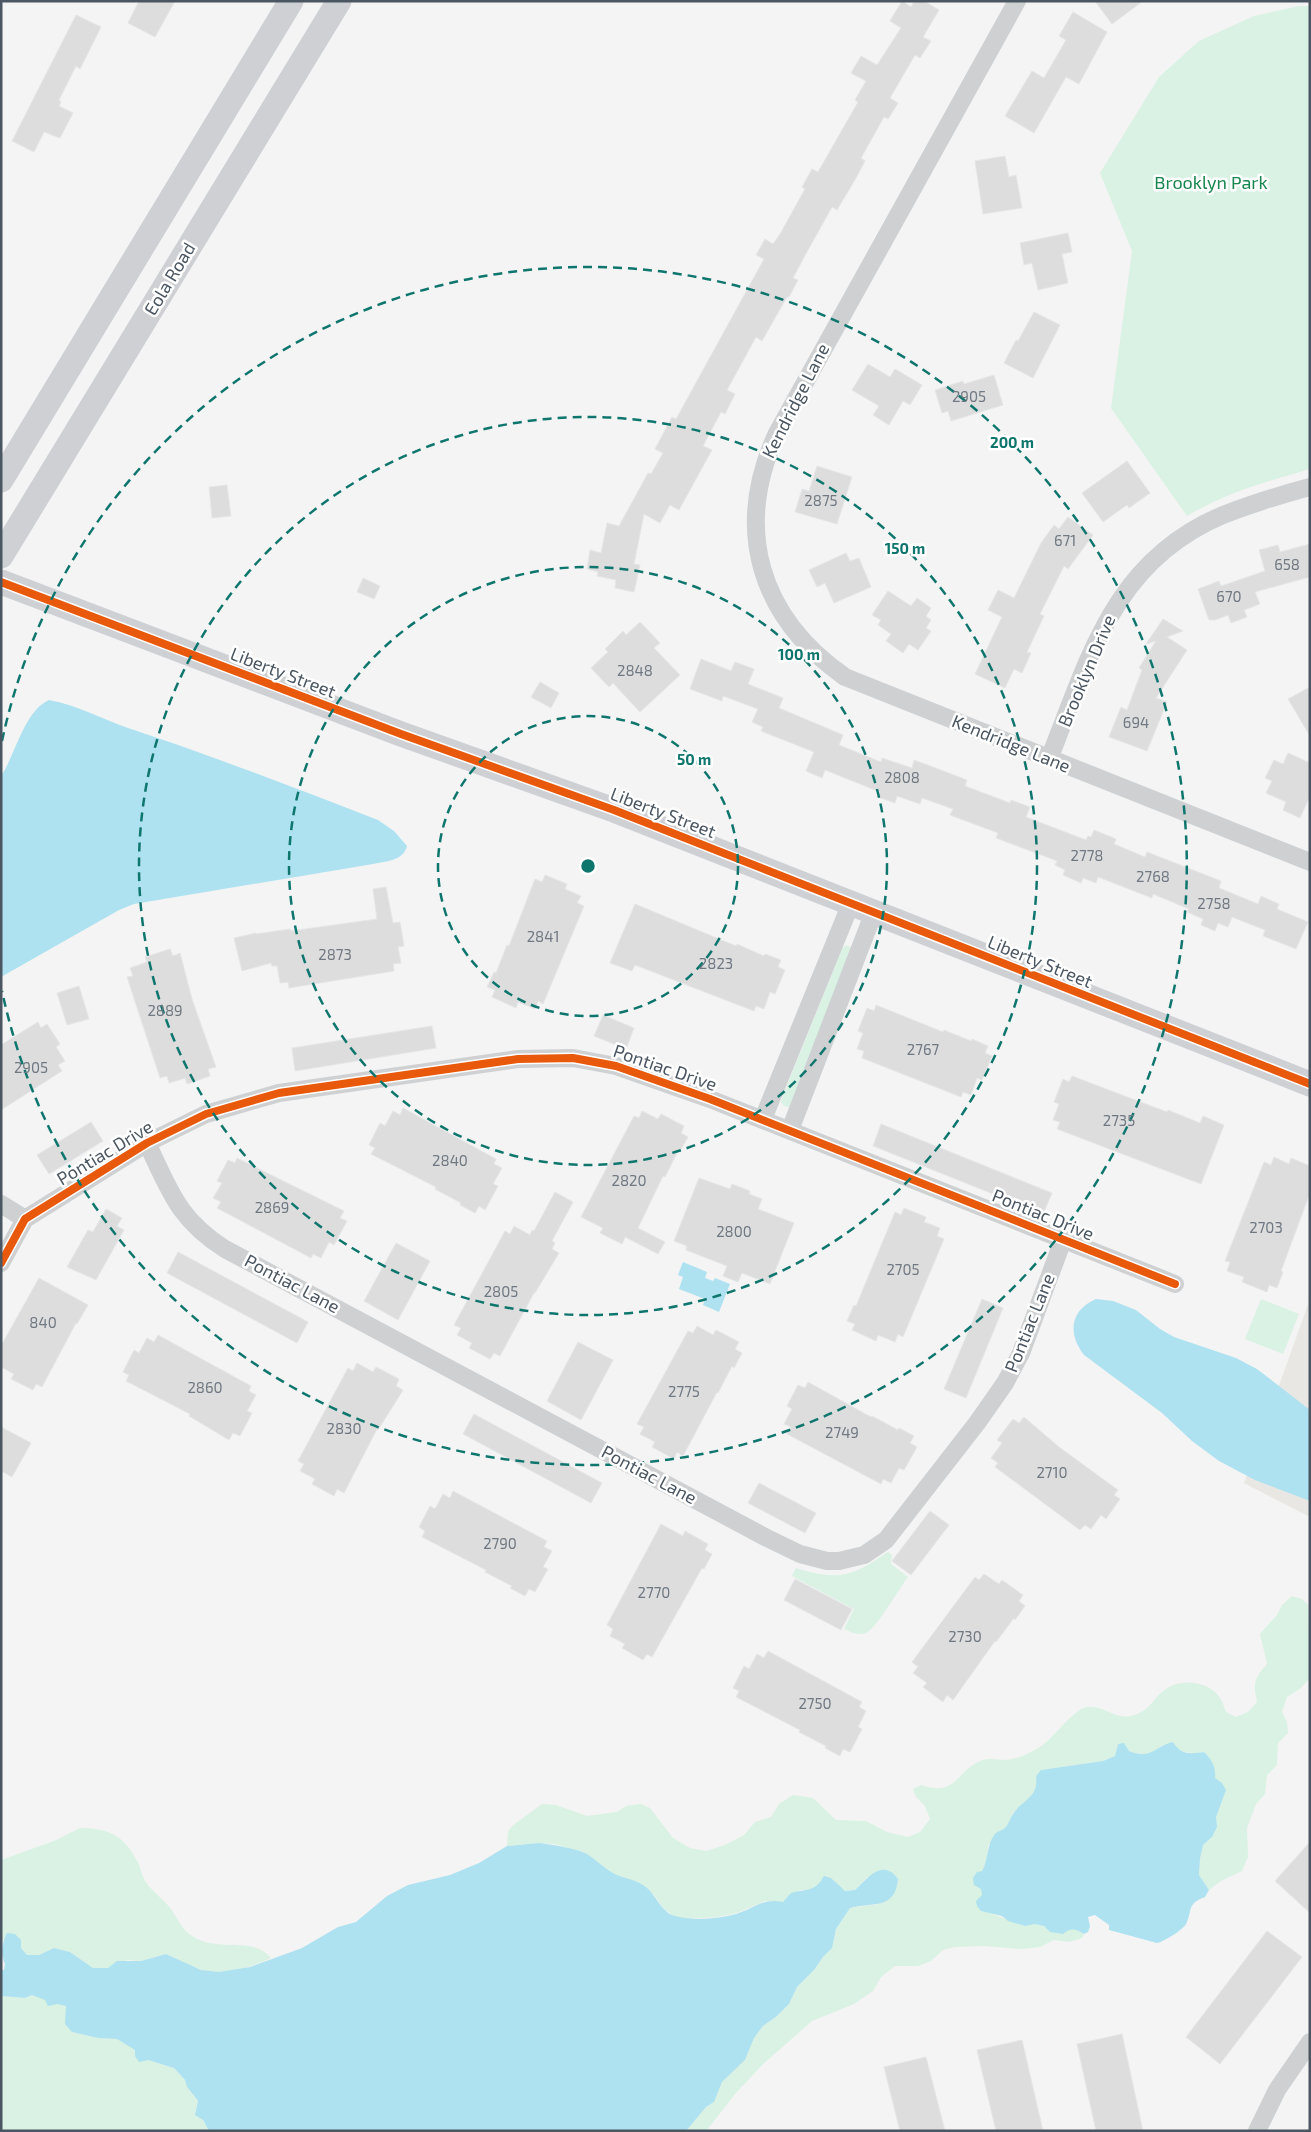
<svg xmlns="http://www.w3.org/2000/svg" width="1311" height="2132" font-family="'Exo 2',sans-serif">
	<style>
		.commercial { fill: #e8e7e3 }
		.green { fill: #d9f2e3 }
		.water { fill: #aee2f0 }
		.building { fill: #ddddde; stroke: #e5e6e7 }
		.lines { fill: none; stroke-linecap: round; stroke-linejoin: round }
		.street { stroke: #ced0d2; stroke-width: 18 }
		.secondary { stroke: #ced0d4; stroke-width: 25 }
		.cycleway-casing { stroke: #fff; stroke-width: 11 }
		.cycleway { stroke: #e8590c; stroke-width: 8 }
		.ring { fill: none; stroke: #0f766e; stroke-width: 2.5; stroke-dasharray: 9 6 }
		.labels { text-anchor: middle; stroke-width: 5; stroke-linejoin: round; paint-order: stroke }
		.number-label { font-size: 15px; fill: #707881 }
		.park-label { font-size: 18px; fill: #17864f; stroke: #fff }
		.street-label { font-size: 18px; fill: #4a5661; stroke: #fff }
		.centre { fill: #0f766e; stroke: #fff; stroke-width: 2.5 }
		.ring-label { font-size: 15px; text-anchor: middle; font-weight: bold; fill: #0f766e; stroke: #fff; stroke-width: 5; stroke-linejoin: round; paint-order: stroke }
	</style>
	<rect width="100%" height="100%" fill="#f4f4f4"/>
	<polygon class="commercial" points="1310,1299 1310,1517 1244,1483"/>
	<g class="green">
		<path d="M1299 6H1310V469C1266 482 1227 492 1187 516L1111 408 1132 251 1100 173 1159 77 1199 41 1254 16Z"/>
		<polygon points="846,945 852,948 791,1103 789,1107 784,1106 781,1102 782,1098 842,949"/>
		<polygon points="1261,1299 1299,1314 1283,1354 1245,1339"/>
		<path d="M888 1552 892 1555 891 1564 908 1577C900 1587 876 1629 866 1633 858 1636 851 1632 844 1629L854 1609 792 1576 796 1568C840 1581 851 1577 888 1552Z"/>
		<path d="M1292 1596 1302 1599 1308 1605 1310 1678 1301 1688 1287 1697 1282 1712 1287 1722 1288 1733 1278 1743 1277 1765 1267 1775 1265 1794 1256 1804 1247 1828 1248 1857 1242 1871 1221 1881 1209 1890 1199 1875 1200 1859 1203 1845 1212 1837 1216 1817 1215 1778 1204 1752C1185 1755 1181 1750 1163 1745 1145 1760 1136 1756 1118 1744L1115 1756 1103 1761 1041 1770 1037 1785 1032 1797 1013 1813 1007 1827 996 1834 988 1846 987 1862 982 1871 981 1889 990 1913 1024 1926 1035 1924 1044 1926 1050 1932 1075 1929 1084 1934 1082 1938 1069 1942 1054 1940 1040 1947 1022 1949 984 1946 955 1947 943 1950 931 1961 918 1966H895L881 1977 873 1991 854 2004 812 2021 762 2065 736 2093 706 2131H686L706 2107 714 2102 722 2082 745 2060 754 2038 763 2026 777 2016 789 2004 797 1987 814 1970 823 1957 832 1948 836 1929 850 1908 879 1904 868 1876 855 1890 844 1891 831 1878 812 1890H800L783 1902 765 1901 737 1913 718 1917 688 1919 673 1916 664 1909 654 1895 610 1872 585 1853 555 1844 539 1843 507 1846 508 1832 512 1826 542 1804 556 1805 587 1816 617 1812 626 1806 641 1804 650 1808 673 1838 690 1848 706 1851 725 1845 744 1835 755 1822 771 1817 779 1804 793 1795 813 1798 836 1820 866 1821 887 1832 908 1837 920 1832 930 1819 925 1806 916 1797 913 1789 921 1785C958 1798 956 1769 983 1760 990 1758 998 1760 1006 1760 1018 1759 1031 1753 1041 1746 1055 1737 1069 1714 1084 1708 1101 1702 1115 1722 1134 1715 1153 1709 1152 1698 1166 1689 1181 1678 1209 1681 1220 1698 1223 1702 1224 1708 1226 1712L1236 1717 1248 1712 1257 1702C1253 1683 1254 1679 1267 1664L1260 1634 1277 1615 1282 1605Z"/>
		<path d="M80 1828C109 1828 125 1836 138 1863 141 1869 142 1876 145 1881 152 1892 164 1899 171 1909 177 1918 181 1927 189 1934 217 1955 251 1934 271 1958 250 1967 225 1976 202 1970 190 1967 178 1959 166 1954L141 1961 128 1960 108 1968H93L70 1952 54 1948 39 1955H27L21 1948 4 1940 1 1942V1860L54 1841Z"/>
		<polygon points="32,1995 66,2006 72,2032 98,2038 117,2039 128,2044 148,2060 174,2068 185,2080 187,2087 198,2102 196,2109 209,2131 1,2131 1,1996 25,1998"/>
	</g>
	<g class="water">
		<path d="M49 700C77 705 102 719 128 728 213 756 295 788 378 820L394 831 407 846C403 861 387 861 373 864L134 904 119 910 1 977V776C16 754 24 711 49 700Z"/>
		<polygon points="683,1262 707,1272 705,1278 713,1281 715,1278 730,1284 719,1312 703,1305 705,1299 679,1289 683,1277 678,1275"/>
		<path d="M1096 1299 1113 1301 1136 1310 1160 1329 1174 1337 1236 1358 1257 1369 1310 1410V1501L1255 1480 1219 1461 1192 1441 1162 1413 1084 1355C1068 1334 1069 1311 1096 1299Z"/>
		<path d="M1173 1742C1181 1755 1190 1754 1204 1752 1212 1760 1216 1767 1215 1778L1222 1783 1226 1790 1216 1817 1217 1827 1212 1837 1203 1845 1200 1859 1199 1875 1209 1890 1205 1897C1186 1904 1193 1910 1186 1924 1183 1930 1163 1942 1157 1943L1109 1930V1925L1095 1915 1088 1917 1090 1926 1088 1932 1084 1934C1076 1929 1071 1927 1063 1934L1050 1932 1044 1926 1035 1924 1025 1926 1008 1921 1002 1916 981 1911 977 1906 976 1901 982 1895 981 1889 974 1885 973 1878 977 1872 982 1871C989 1859 986 1845 995 1834 998 1831 1003 1830 1005 1828 1009 1824 1010 1818 1013 1814 1023 1799 1039 1798 1036 1776L1041 1770 1103 1761 1115 1756 1118 1744 1124 1743 1129 1751C1152 1760 1153 1747 1173 1742Z"/>
		<path d="M539 1843C549 1844 579 1849 587 1854 595 1859 603 1867 611 1872 621 1878 634 1879 643 1885 656 1893 661 1913 675 1916 694 1921 718 1919 736 1914 755 1908 762 1898 783 1902L791 1893C808 1888 814 1893 824 1876L831 1878 845 1891 855 1890C868 1878 882 1858 898 1879 895 1910 873 1902 850 1908L836 1929 832 1948 823 1957 814 1970 797 1987 789 2004 777 2016 763 2026 754 2038 745 2060 722 2082 714 2102 706 2107 686 2131H209L203 2120 195 2115 198 2101 187 2087 185 2080 174 2068 148 2060 139 2062 135 2056V2050L117 2039 98 2038 72 2032 65 2024 66 2006 57 2004 48 2006 45 2000 32 1995 25 1998 1 1996V1970H4L5 1964C0 1953 2 1943 7 1933L15 1934 21 1940V1948L27 1955H39L54 1948 70 1952 93 1968H108L117 1961H141L166 1954 201 1970 219 1972 250 1967 302 1948 338 1927 356 1922 387 1896 408 1885 450 1875 479 1863 507 1846Z"/>
	</g>
	<g class="building">
		<polygon points="139,1 175,1 155,37 128,23"/>
		<polygon points="902,1 911,7 914,1 924,1 939,10 923,37 931,41 920,58 915,55 890,98 898,103 888,119 884,117 861,158 865,161 856,178 837,210 832,207 808,250 793,278 798,280 789,297 787,297 762,341 756,337 727,390 735,394 725,414 721,412 703,446 712,450 679,510 670,505 660,523 644,514 634,564 640,565 634,592 615,588 616,580 597,576 598,572 587,569 590,550 601,553 607,523 619,526 648,473 651,474 663,453 655,449 672,417 676,419 764,259 756,255 765,239 773,244 780,234 805,189 802,187 812,169 818,172 858,102 855,100 866,81 851,73 861,56 877,65 901,28 890,21"/>
		<polygon points="1095,1 1143,1 1112,24"/>
		<polygon points="1073,12 1107,32 1079,84 1066,77 1034,133 1005,116 1032,71 1044,78 1066,40 1059,36"/>
		<polygon points="76,15 101,27 80,69 76,66 59,100 61,102 59,106 73,113 60,138 44,132 34,152 12,141"/>
		<polygon points="1005,156 1009,177 1016,175 1022,208 983,214 975,161"/>
		<polygon points="1068,233 1072,252 1062,254 1068,283 1038,290 1032,263 1024,265 1020,243"/>
		<polygon points="1034,312 1060,325 1033,378 1004,363 1016,340 1018,341"/>
		<polygon points="868,364 890,377 895,369 922,385 910,405 903,401 889,425 873,415 879,406 852,390"/>
		<polygon points="994,375 1003,405 951,421 948,411 942,413 935,390 963,381 964,384"/>
		<polygon points="1127,461 1150,493 1129,508 1127,505 1103,522 1082,493"/>
		<polygon points="817,466 852,477 837,524 795,512 802,489 809,491"/>
		<polygon points="227,485 231,516 212,518 209,487"/>
		<polygon points="1068,517 1093,535 1068,569 1064,566 1040,614 1044,616 1027,652 1031,653 1022,673 1014,669 1005,688 975,674 1002,617 988,610 998,590 1014,598 1041,543 1054,525 1059,529"/>
		<polygon points="1310,544 1310,577 1255,592 1260,604 1244,610 1247,617 1231,623 1228,615 1215,620 1209,620 1198,589 1219,581 1221,586 1265,571 1259,550 1278,545 1280,552"/>
		<polygon points="846,553 850,561 859,558 871,587 834,603 825,583 817,587 809,570"/>
		<polygon points="363,578 380,586 374,599 357,592"/>
		<polygon points="888,591 911,606 917,598 931,608 926,616 931,620 926,628 931,631 918,650 909,644 903,653 886,641 891,634 878,625 881,620 872,615"/>
		<polygon points="1163,619 1183,631 1167,637 1187,650 1156,698 1167,702 1147,751 1109,737 1121,707 1127,710 1142,670 1139,668 1156,641 1146,644"/>
		<polygon points="640,622 660,643 654,648 680,675 640,712 613,683 609,687 591,668 608,652 605,649 623,631 626,635"/>
		<polygon points="701,659 731,671 735,662 754,669 748,684 783,698 779,708 843,735 839,745 881,762 882,758 912,768 914,760 933,767 967,780 965,786 1010,803 1011,800 1030,807 1026,817 1086,840 1088,836 1091,837 1094,830 1116,839 1114,844 1145,857 1147,852 1221,881 1219,888 1258,904 1261,896 1279,904 1277,909 1308,922 1296,949 1263,936 1265,930 1232,917 1228,927 1218,923 1215,931 1201,925 1203,919 1187,912 1189,909 1153,894 1152,898 1098,877 1096,883 1083,878 1081,883 1063,875 1065,870 1055,865 1057,861 996,838 998,833 950,815 953,809 922,798 920,804 897,796 895,803 878,797 880,792 825,770 822,778 806,771 814,752 761,731 763,727 752,722 758,709 723,696 722,701 690,689"/>
		<polygon points="540,682 559,693 551,708 531,697"/>
		<polygon points="1310,687 1310,736 1288,699"/>
		<polygon points="1288,753 1310,763 1310,796 1300,818 1283,810 1286,802 1266,793 1272,781 1265,778 1274,760 1283,764"/>
		<polygon points="545,875 567,884 565,889 581,896 577,903 584,906 543,1004 538,1001 535,1009 518,1002 516,1008 492,997 495,990 487,987 494,972 496,973 507,945 509,946 535,879 542,882"/>
		<polygon points="386,887 393,923 400,922 404,946 398,947 401,963 393,964 394,971 289,988 288,982 280,983 277,966 272,966 271,963 242,971 234,938 256,933 256,934 290,929 291,931 377,919 373,889"/>
		<polygon points="635,904 736,946 737,944 764,956 765,954 781,960 778,967 785,970 775,994 770,992 764,1009 756,1006 754,1011 635,965 632,971 610,963"/>
		<polygon points="170,949 173,956 180,953 192,999 216,1067 208,1069 210,1076 187,1084 185,1078 169,1083 167,1076 160,1078 127,977 133,976 130,968 147,962 145,957"/>
		<polygon points="79,986 89,1019 67,1025 57,993"/>
		<polygon points="876,1005 943,1032 944,1030 971,1041 972,1039 988,1046 985,1053 992,1056 982,1080 977,1078 971,1095 963,1092 961,1097 862,1058 864,1051 857,1049 863,1033 858,1031 867,1008 874,1011"/>
		<polygon points="603,1015 634,1028 626,1049 594,1036"/>
		<polygon points="38,1022 41,1028 47,1024 60,1044 56,1047 65,1061 58,1065 62,1071 1,1110 1,1045"/>
		<polygon points="432,1026 436,1048 295,1071 292,1048"/>
		<polygon points="1072,1076 1167,1112 1168,1110 1200,1123 1203,1116 1224,1125 1201,1184 1057,1129 1060,1122 1053,1120 1059,1104 1054,1102 1063,1079 1069,1082"/>
		<polygon points="403,1108 496,1159 494,1164 502,1168 493,1184 498,1186 485,1210 479,1206 475,1213 460,1205 461,1203 435,1189 436,1187 371,1154 375,1148 369,1145 380,1123 385,1126 393,1111 400,1115"/>
		<polygon points="642,1111 658,1119 661,1114 684,1126 681,1133 688,1137 680,1151 678,1151 665,1177 663,1176 638,1228 665,1242 658,1254 625,1237 622,1244 600,1233 603,1228 581,1217 634,1116 639,1118"/>
		<polygon points="91,1122 103,1141 49,1174 37,1155"/>
		<polygon points="881,1124 1052,1193 1043,1214 873,1146"/>
		<polygon points="1274,1157 1289,1164 1291,1158 1310,1166 1310,1193 1281,1271 1283,1272 1277,1288 1269,1285 1267,1292 1242,1282 1244,1277 1227,1271 1230,1262 1225,1261 1264,1162 1271,1165"/>
		<polygon points="237,1158 344,1211 340,1218 347,1221 334,1245 329,1242 321,1258 313,1254 311,1258 217,1208 221,1202 213,1198 222,1183 217,1181 228,1160 235,1163"/>
		<polygon points="699,1178 730,1189 732,1184 750,1191 749,1194 762,1199 758,1209 794,1223 770,1284 742,1273 738,1282 723,1276 727,1266 686,1250 687,1246 674,1241"/>
		<polygon points="555,1192 573,1202 552,1241 555,1243 552,1249 559,1253 535,1293 534,1293 500,1356 494,1353 490,1359 469,1348 472,1343 457,1335 461,1328 454,1325 505,1231 510,1234 514,1226 530,1235 532,1230 534,1231"/>
		<polygon points="904,1208 926,1217 924,1222 940,1228 937,1236 944,1239 903,1337 898,1334 895,1342 878,1335 876,1341 852,1330 855,1324 847,1321 854,1305 856,1306 895,1212 901,1215"/>
		<polygon points="106,1209 122,1218 117,1226 124,1230 96,1280 67,1267 88,1230 93,1232"/>
		<polygon points="396,1243 430,1261 398,1320 364,1301"/>
		<polygon points="178,1252 308,1322 297,1343 167,1273"/>
		<polygon points="39,1278 88,1305 77,1324 76,1323 42,1387 36,1384 33,1390 11,1379 14,1374 1,1367 1,1346"/>
		<polygon points="982,1299 1003,1308 966,1398 944,1389"/>
		<polygon points="697,1326 713,1335 716,1330 739,1342 735,1349 742,1353 734,1368 732,1366 718,1393 717,1392 683,1456 677,1452 674,1459 652,1447 655,1442 640,1434 644,1427 637,1424 688,1331 693,1333"/>
		<polygon points="158,1335 251,1386 249,1391 256,1395 247,1411 252,1413 240,1436 233,1433 229,1440 189,1416 190,1414 126,1381 129,1375 123,1372 134,1350 139,1353 147,1338 154,1342"/>
		<polygon points="578,1342 613,1360 581,1420 547,1401"/>
		<polygon points="357,1363 373,1372 376,1367 399,1379 396,1386 403,1390 378,1430 377,1429 344,1493 337,1489 334,1496 312,1484 315,1479 300,1471 304,1464 298,1461 348,1368 353,1371"/>
		<polygon points="808,1382 871,1417 872,1416 898,1430 899,1428 914,1436 910,1443 917,1447 904,1470 899,1468 891,1483 883,1479 881,1484 787,1434 791,1427 784,1424 792,1409 787,1406 798,1385 805,1388"/>
		<polygon points="474,1414 602,1483 591,1503 463,1434"/>
		<polygon points="1024,1417 1059,1447 1118,1490 1114,1495 1120,1499 1106,1519 1101,1515 1091,1529 1085,1525 1080,1530 995,1467 998,1463 991,1458 1002,1443 997,1440 1013,1419 1019,1423"/>
		<polygon points="1,1427 31,1443 12,1477 1,1471"/>
		<polygon points="759,1483 816,1513 805,1533 748,1503"/>
		<polygon points="453,1491 547,1541 544,1547 552,1551 543,1567 548,1569 535,1592 529,1589 525,1596 510,1588 512,1586 485,1572 486,1570 422,1537 425,1531 419,1527 430,1506 435,1509 443,1494 450,1498"/>
		<polygon points="930,1511 949,1525 911,1575 892,1561"/>
		<polygon points="661,1524 683,1536 685,1531 708,1544 705,1550 712,1554 704,1569 702,1568 652,1657 647,1654 643,1660 622,1648 625,1644 610,1636 613,1629 607,1625"/>
		<polygon points="984,1574 999,1584 1002,1580 1023,1595 1019,1601 1025,1606 1015,1620 1014,1618 996,1642 995,1641 953,1700 947,1695 943,1702 923,1687 927,1683 913,1673 918,1667 912,1662 975,1577 979,1580"/>
		<polygon points="795,1579 852,1609 841,1630 784,1600"/>
		<polygon points="768,1651 862,1702 859,1707 866,1711 858,1727 862,1729 850,1752 843,1749 840,1756 825,1748 826,1746 799,1732 800,1730 736,1697 739,1691 733,1688 744,1666 749,1669 757,1654 764,1658"/>
		<polygon points="1310,1842 1310,1913 1275,1881"/>
		<polygon points="1267,1931 1302,1957 1220,2064 1186,2037"/>
		<polygon points="1122,2034 1143,2131 1096,2131 1077,2044"/>
		<polygon points="1022,2040 1043,2131 996,2131 977,2050"/>
		<polygon points="926,2057 945,2131 900,2131 884,2067"/>
	</g>
	<g class="lines">
		<g class="street">
			<path d="M1017 1 777 433C733 529 759 617 845 677L1310 862"/>
			<path d="M1049 759C1089 659 1113 561 1223 515 1251 504 1280 495 1310 487"/>
			<polyline points="763,1119 851,903"/>
			<polyline points="790,1130 874,912"/>
			<path d="M147 1143C170 1191 178 1219 225 1249L767 1538 800 1554 827 1561H839L864 1555 886 1540 977 1423 1005 1383 1021 1353 1063 1240"/>
			<polyline points="1,1204 25,1219"/>
			<polyline points="1,1263 25,1219 147,1143 206,1114 279,1093 518,1059 573,1058 616,1066 710,1099 1175,1284"/>
			<polyline points="1257,2131 1277,2090 1310,2042"/>
		</g>
		<g class="secondary">
			<polyline points="1,480 291,1"/>
			<polyline points="1,556 339,1"/>
			<polyline points="1,582 401,734 614,810 1310,1084"/>
		</g>
		<defs>
			<g id="cycleway">
				<polyline points="1,582 401,734 614,810 1310,1084"/>
				<polyline points="1,1263 25,1219 147,1143 206,1114 279,1093 518,1059 573,1058 616,1066 710,1099 1175,1284"/>
			</g>
		</defs>
		<use href="#cycleway" class="cycleway-casing"/>
		<use href="#cycleway" class="cycleway"/>
	</g>
	<g class="ring">
		<circle cx="588" cy="866" r="150"/>
		<circle cx="588" cy="866" r="299"/>
		<circle cx="588" cy="866" r="449"/>
		<path d="M2 741A599 599 0 1 1 2 991"/>
	</g>
	<g class="labels">
		<g class="number-label">
			<text x="969" y="402">2905</text>
			<text x="821" y="506">2875</text>
			<text x="1065" y="546">671</text>
			<text x="1287" y="570">658</text>
			<text x="1229" y="602">670</text>
			<text x="635" y="676">2848</text>
			<text x="1136" y="728">694</text>
			<text x="902" y="783">2808</text>
			<text x="1087" y="861">2778</text>
			<text x="1153" y="882">2768</text>
			<text x="1214" y="909">2758</text>
			<text x="543" y="942">2841</text>
			<text x="335" y="960">2873</text>
			<text x="716" y="969">2823</text>
			<text x="165" y="1016">2889</text>
			<text x="923" y="1055">2767</text>
			<text x="31" y="1073">2905</text>
			<text x="1119" y="1126">2735</text>
			<text x="450" y="1166">2840</text>
			<text x="629" y="1186">2820</text>
			<text x="272" y="1213">2869</text>
			<text x="1266" y="1233">2703</text>
			<text x="734" y="1237">2800</text>
			<text x="903" y="1275">2705</text>
			<text x="501" y="1297">2805</text>
			<text x="43" y="1328">840</text>
			<text x="205" y="1393">2860</text>
			<text x="684" y="1397">2775</text>
			<text x="344" y="1434">2830</text>
			<text x="842" y="1438">2749</text>
			<text x="1052" y="1478">2710</text>
			<text x="500" y="1549">2790</text>
			<text x="654" y="1598">2770</text>
			<text x="965" y="1642">2730</text>
			<text x="815" y="1709">2750</text>
		</g>
		<g class="park-label">
			<text x="1211" y="189">Brooklyn Park</text>
		</g>
		<g class="street-label">
			<text transform="translate(170 279) rotate(-59)" y="6">Eola Road</text>
			<text transform="translate(796 401) rotate(-63)" y="6">Kendridge Lane</text>
			<text transform="translate(1087 671) rotate(-67)" y="6">Brooklyn Drive</text>
			<text transform="translate(283 673) rotate(21)" y="6">Liberty Street</text>
			<text transform="translate(1011 744) rotate(22)" y="6">Kendridge Lane</text>
			<text transform="translate(663 813) rotate(21)" y="6">Liberty Street</text>
			<text transform="translate(1040 962) rotate(22)" y="6">Liberty Street</text>
			<text transform="translate(665 1068) rotate(19)" y="6">Pontiac Drive</text>
			<text transform="translate(105 1153) rotate(-31)" y="6">Pontiac Drive</text>
			<text transform="translate(1043 1215) rotate(22)" y="6">Pontiac Drive</text>
			<text transform="translate(292 1284) rotate(28)" y="6">Pontiac Lane</text>
			<text transform="translate(1030 1323) rotate(-68)" y="6">Pontiac Lane</text>
			<text transform="translate(649 1475) rotate(28)" y="6">Pontiac Lane</text>
		</g>
	</g>
	<circle cx="588" cy="866" r="8" class="centre"/>
	<g class="ring-label">
		<text x="1012" y="448">200 m</text>
		<text x="905" y="554">150 m</text>
		<text x="799" y="660">100 m</text>
		<text x="694" y="765">50 m</text>
	</g>
	<rect width="1311" height="2132" fill="none" stroke="#4a5661" stroke-width="5"/>
</svg>
